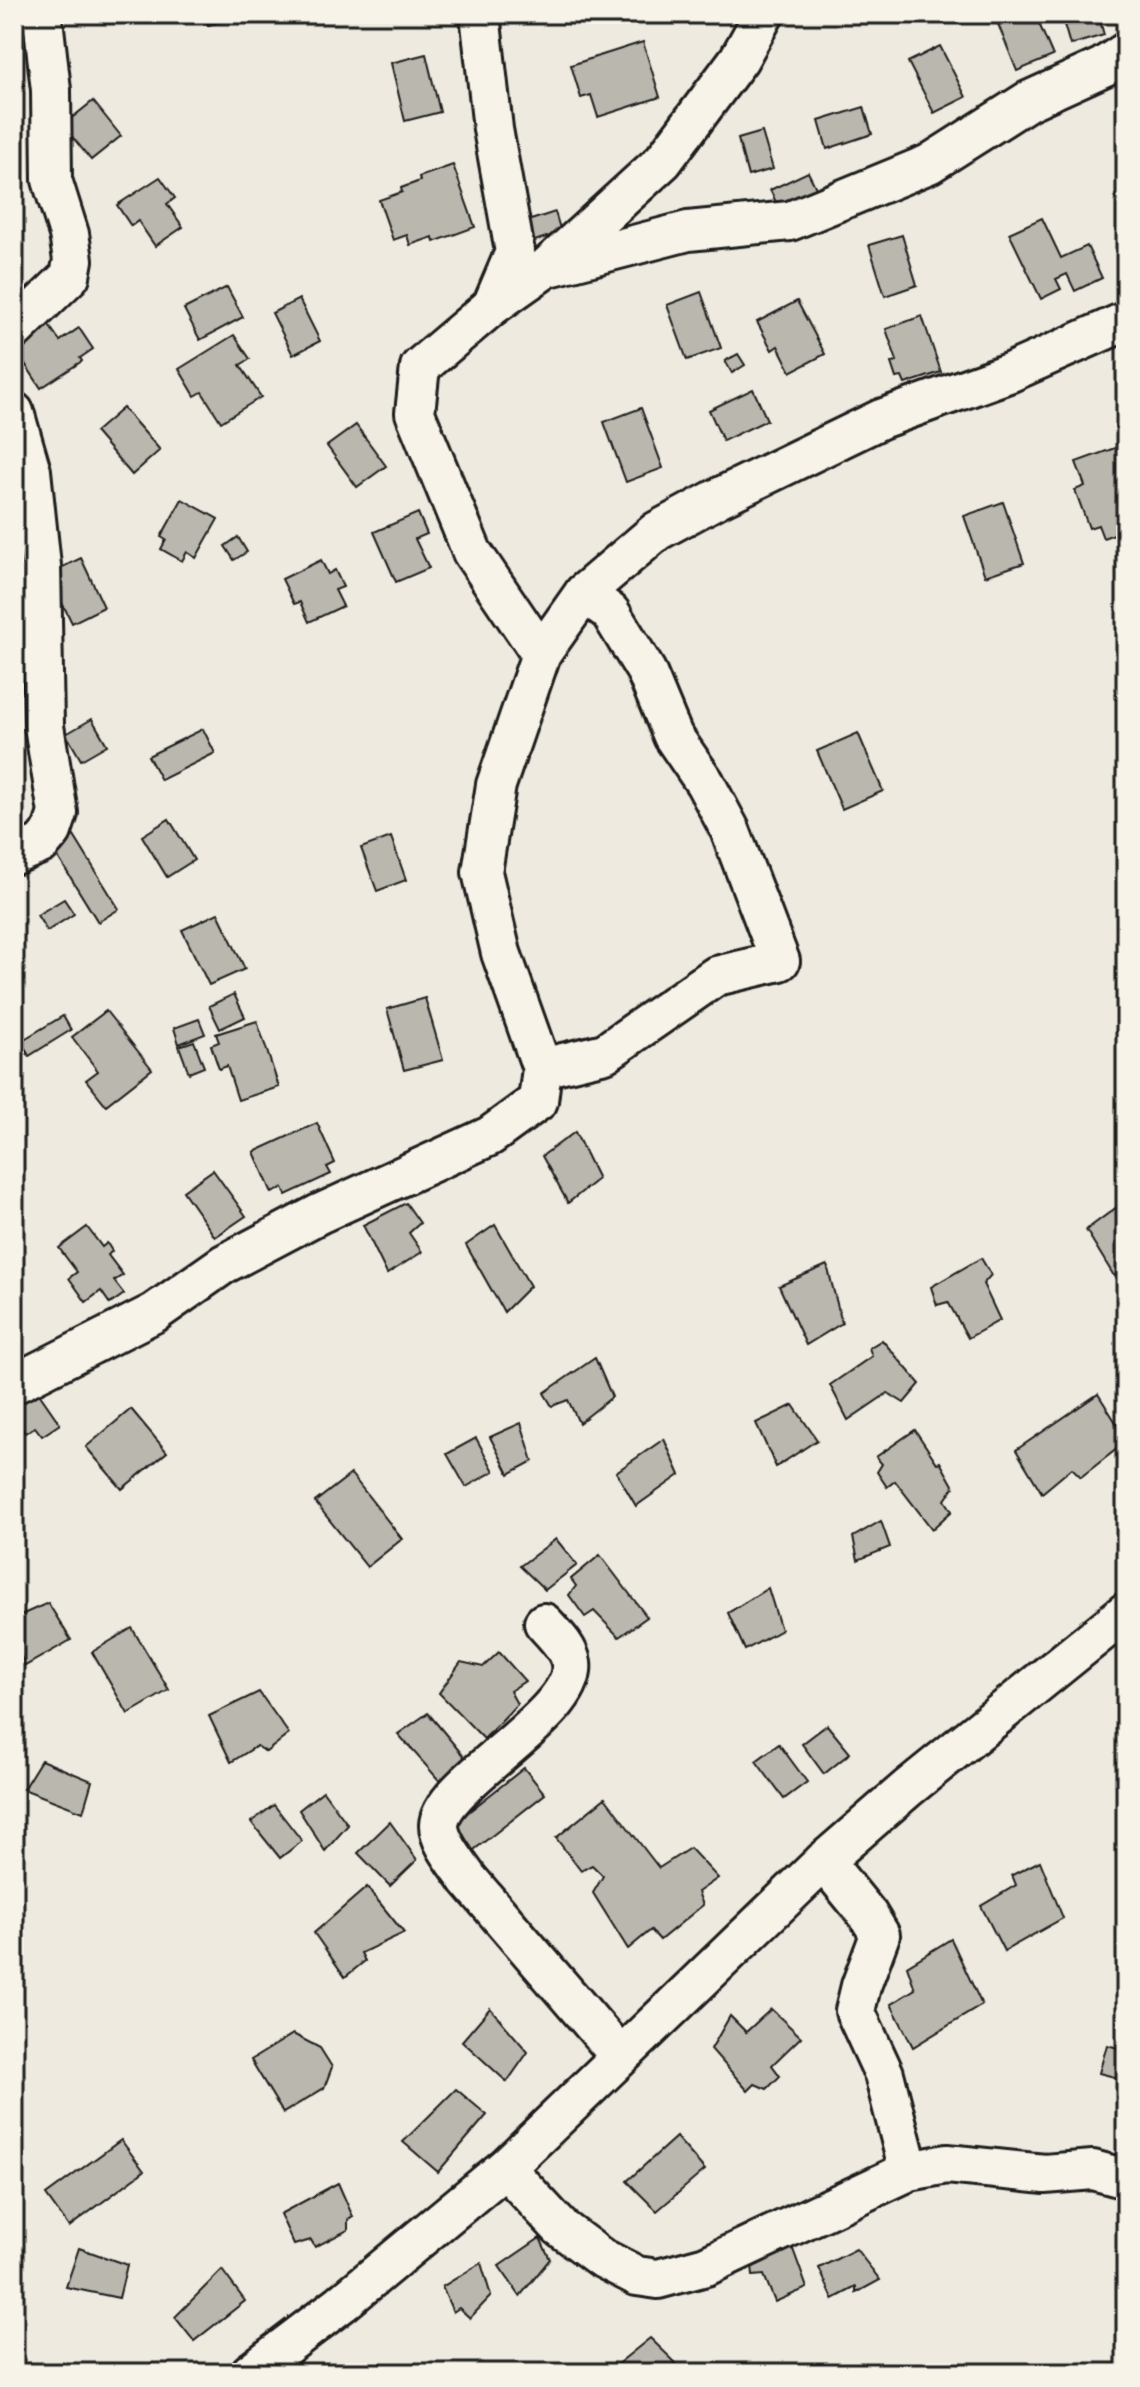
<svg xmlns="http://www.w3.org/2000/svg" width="1140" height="2387" font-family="Sriracha,sans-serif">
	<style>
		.building { fill: #bab7af; stroke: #1c1c1c; stroke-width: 2 }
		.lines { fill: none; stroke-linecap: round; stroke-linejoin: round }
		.minor-casing { stroke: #1c1c1c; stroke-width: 44 }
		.minor { stroke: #f7f3e8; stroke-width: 38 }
	</style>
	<rect width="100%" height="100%" fill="#eeeae0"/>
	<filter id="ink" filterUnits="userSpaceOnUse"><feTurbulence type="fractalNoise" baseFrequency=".0125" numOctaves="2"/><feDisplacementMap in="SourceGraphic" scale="16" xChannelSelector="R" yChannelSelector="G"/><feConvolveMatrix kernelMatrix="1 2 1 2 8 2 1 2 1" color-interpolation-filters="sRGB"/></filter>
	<g filter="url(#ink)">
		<g class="building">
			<polygon points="205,14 226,14 228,20 208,25"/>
			<polygon points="994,14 1035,14 1053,56 1017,71"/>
			<polygon points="1061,14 1098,14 1104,35 1070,45"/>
			<polygon points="643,42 660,97 598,117 591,95 581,98 571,65"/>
			<polygon points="940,46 966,97 934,113 908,62"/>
			<polygon points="426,54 440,112 405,121 391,63"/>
			<polygon points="93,101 121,136 91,160 63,125"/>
			<polygon points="864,107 872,134 827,149 819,121"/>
			<polygon points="762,132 773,169 748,176 738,139"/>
			<polygon points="453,165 475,227 434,242 433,237 410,245 407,235 393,240 379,200 402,192 401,188 420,181 419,177"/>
			<polygon points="808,172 822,200 784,218 770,190"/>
			<polygon points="160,177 175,198 167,204 183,227 155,246 138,221 131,226 117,205"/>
			<polygon points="555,212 561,232 532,242 525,222"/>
			<polygon points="1042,218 1061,258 1087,246 1102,278 1075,291 1067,274 1056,279 1061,289 1041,299 1009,233"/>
			<polygon points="902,235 917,285 885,296 869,245"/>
			<polygon points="227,287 243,317 200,340 184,309"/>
			<polygon points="701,292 721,348 687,360 667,305"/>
			<polygon points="299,299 320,341 293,355 272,313"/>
			<polygon points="797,301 825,354 791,372 778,346 772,350 757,322"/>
			<polygon points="922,316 941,372 905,384 902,377 896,378 891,363 897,361 886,329"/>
			<polygon points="43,317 60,341 79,328 93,349 80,358 82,361 41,388 14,347"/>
			<polygon points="234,335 250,359 240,365 261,397 221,422 202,392 195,396 179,369"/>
			<polygon points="738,354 745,365 732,373 725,361"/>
			<polygon points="753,389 767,420 723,441 709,410"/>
			<polygon points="123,408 160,450 132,475 95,432"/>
			<polygon points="641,408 663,468 626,482 604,422"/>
			<polygon points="356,425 386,466 357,487 327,446"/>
			<polygon points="1126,444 1126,530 1103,538 1098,525 1089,528 1075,490 1085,486 1076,462"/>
			<polygon points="182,499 218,519 196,558 187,552 182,561 161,549 166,540 161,537"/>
			<polygon points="1003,502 1024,563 985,576 964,516"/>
			<polygon points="418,513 427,534 415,539 429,568 396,582 374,532"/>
			<polygon points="238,537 247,552 234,560 225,546"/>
			<polygon points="81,558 104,607 72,623 48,574"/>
			<polygon points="321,560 328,574 335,570 343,587 335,590 343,606 309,622 300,602 294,604 282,579"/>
			<polygon points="92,719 107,745 81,760 66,734"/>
			<polygon points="203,729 215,753 161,780 148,756"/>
			<polygon points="858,733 883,791 842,809 817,751"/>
			<polygon points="169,819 194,860 167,877 142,836"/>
			<polygon points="74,836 119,909 98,922 53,849"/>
			<polygon points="391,837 406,880 377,891 361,848"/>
			<polygon points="64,899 74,914 47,931 37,915"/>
			<polygon points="218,913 245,969 209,985 182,930"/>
			<polygon points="234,994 245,1017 220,1029 209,1006"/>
			<polygon points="425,998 443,1060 404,1070 387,1009"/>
			<polygon points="106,1011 152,1069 106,1105 86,1080 98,1071 72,1037"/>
			<polygon points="63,1016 71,1030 29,1056 21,1041"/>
			<polygon points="199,1019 205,1034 179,1044 174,1028"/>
			<polygon points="257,1021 279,1087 238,1100 227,1066 219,1069 211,1045 219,1042 216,1034"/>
			<polygon points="194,1041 204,1067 189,1073 179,1046"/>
			<polygon points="317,1123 335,1163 327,1167 331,1174 286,1195 283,1188 272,1193 254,1152"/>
			<polygon points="575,1132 598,1179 568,1203 542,1156"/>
			<polygon points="213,1170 246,1216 215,1237 183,1191"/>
			<polygon points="406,1203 420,1223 409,1233 422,1252 387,1274 363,1225"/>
			<polygon points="1117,1207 1126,1220 1126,1269 1114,1276 1086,1230"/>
			<polygon points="495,1225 530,1286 504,1312 466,1245"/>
			<polygon points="87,1227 102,1247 107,1243 112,1251 108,1255 123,1275 114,1281 124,1294 110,1304 101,1291 86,1302 69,1278 77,1272 59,1248"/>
			<polygon points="981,1258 991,1275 983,1284 1000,1320 968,1338 948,1302 937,1305 931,1287"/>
			<polygon points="827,1265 842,1323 806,1345 779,1286"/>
			<polygon points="882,1340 920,1384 904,1403 888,1393 848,1420 830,1385 872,1356 869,1348"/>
			<polygon points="595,1358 612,1397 579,1423 568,1400 552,1406 544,1393"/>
			<polygon points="31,1382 60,1424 42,1436 35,1427 25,1433 14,1418 14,1395"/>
			<polygon points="1098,1394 1122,1432 1117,1443 1118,1448 1081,1477 1072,1468 1042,1493 1016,1450"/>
			<polygon points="793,1405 817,1440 776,1467 756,1423"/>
			<polygon points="131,1409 167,1452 122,1489 86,1447"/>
			<polygon points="521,1423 533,1461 509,1474 490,1437"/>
			<polygon points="915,1430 937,1463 940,1462 954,1487 945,1500 952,1511 932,1529 895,1481 887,1487 877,1472 882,1464 876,1457"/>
			<polygon points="476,1438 494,1471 466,1487 447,1454"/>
			<polygon points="664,1439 680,1475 636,1506 616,1472"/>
			<polygon points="351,1474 402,1539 367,1567 315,1502"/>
			<polygon points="881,1521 890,1547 858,1560 853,1537"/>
			<polygon points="556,1539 577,1565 545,1590 520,1566"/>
			<polygon points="600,1555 647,1617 619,1637 594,1611 585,1617 569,1595 576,1586 571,1579"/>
			<polygon points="768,1588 781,1630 745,1650 728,1613"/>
			<polygon points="48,1603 71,1640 25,1666 14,1641 14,1618"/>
			<polygon points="132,1628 169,1690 128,1714 92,1652"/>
			<polygon points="499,1652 525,1681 510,1691 517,1704 484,1739 439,1693 461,1662 483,1667"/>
			<polygon points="259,1692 289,1734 266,1752 257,1746 231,1762 209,1716"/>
			<polygon points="428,1713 466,1759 444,1786 398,1734"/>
			<polygon points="827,1725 850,1753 824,1774 802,1744"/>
			<polygon points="779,1744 807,1782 784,1799 756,1761"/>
			<polygon points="41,1760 92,1781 83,1812 23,1789"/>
			<polygon points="524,1768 545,1794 465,1857 452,1825"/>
			<polygon points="323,1791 348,1825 325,1851 299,1810"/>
			<polygon points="605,1798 659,1868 690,1848 718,1878 698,1892 703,1905 660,1940 651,1930 628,1949 593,1893 603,1876 592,1865 581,1871 556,1838"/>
			<polygon points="274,1805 302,1841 280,1858 251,1822"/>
			<polygon points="390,1822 417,1860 390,1886 358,1853"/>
			<polygon points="1040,1861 1063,1918 1004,1951 981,1906 1016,1885 1012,1875"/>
			<polygon points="367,1887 404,1933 361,1953 365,1961 345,1977 314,1933"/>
			<polygon points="951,1939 982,2005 913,2047 891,2004 915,1989 907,1966"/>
			<polygon points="490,2008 528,2052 507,2082 462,2041"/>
			<polygon points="771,2009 801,2037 772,2065 780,2076 767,2089 755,2084 748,2091 711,2049 730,2016 746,2032"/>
			<polygon points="293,2034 320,2048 332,2067 324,2088 283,2113 251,2060"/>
			<polygon points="1107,2045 1126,2050 1126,2080 1099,2073"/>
			<polygon points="456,2089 487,2115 438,2172 403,2142"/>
			<polygon points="676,2137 705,2170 657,2211 627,2181"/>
			<polygon points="121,2140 144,2171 69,2227 46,2195"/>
			<polygon points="338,2183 353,2217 348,2220 348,2230 315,2247 311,2240 294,2245 280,2214"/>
			<polygon points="540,2238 550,2259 520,2296 499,2266"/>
			<polygon points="790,2241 807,2288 775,2302 764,2275 753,2276 751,2256"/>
			<polygon points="79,2248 127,2265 119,2298 66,2287"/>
			<polygon points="856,2249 880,2280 856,2293 856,2287 833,2299 819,2268"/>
			<polygon points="481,2263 491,2296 470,2318 459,2308 453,2312 442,2287"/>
			<polygon points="222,2270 245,2301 194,2341 175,2317"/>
			<polygon points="650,2338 676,2363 661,2373 618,2373 615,2366"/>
		</g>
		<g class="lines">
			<defs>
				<g id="minor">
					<polyline points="480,14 493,129 515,252 492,306"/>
					<polyline points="553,266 688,231 790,221 929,164 1028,101 1103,67 1126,52"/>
					<polyline points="14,330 70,276 73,260 69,234 52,180 51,90 44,28 38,14"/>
					<polyline points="14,412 31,471 41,566 44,726 58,813 52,831 41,844 14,855"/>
					<polyline points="541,654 472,552 415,413 420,367 492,306 546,268 663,161 739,59 764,14"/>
					<polyline points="542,1068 605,1053 716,976 780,961 730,830 705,783 673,736 646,671 610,612 584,593"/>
					<polyline points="14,1384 154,1313 224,1264 319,1214 490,1136 538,1101 542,1068 501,953 482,872 496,785 541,654 584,593 657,531 718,498 881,419 1011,372 1126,321"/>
					<path d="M544 1623C554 1634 569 1648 571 1663 579 1714 440 1782 439 1825 439 1843 459 1865 468 1879L620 2056"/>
					<polyline points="824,1861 868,1915 880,1935 861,1986 855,2011 884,2074 909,2171"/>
					<polyline points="505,2168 560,2227 600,2257 637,2276 658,2279 706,2266 909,2171 947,2164 1045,2174 1093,2170 1126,2179"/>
					<polyline points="250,2373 342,2303 505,2168 824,1861 908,1788 1126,1612"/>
				</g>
			</defs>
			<use href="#minor" class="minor-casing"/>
			<use href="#minor" class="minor"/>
		</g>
	</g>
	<rect width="1140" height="2387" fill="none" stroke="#f7f3e8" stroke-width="48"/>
	<rect x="24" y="24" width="1092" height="2339" fill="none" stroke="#1c1c1c" stroke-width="3" filter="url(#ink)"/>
</svg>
